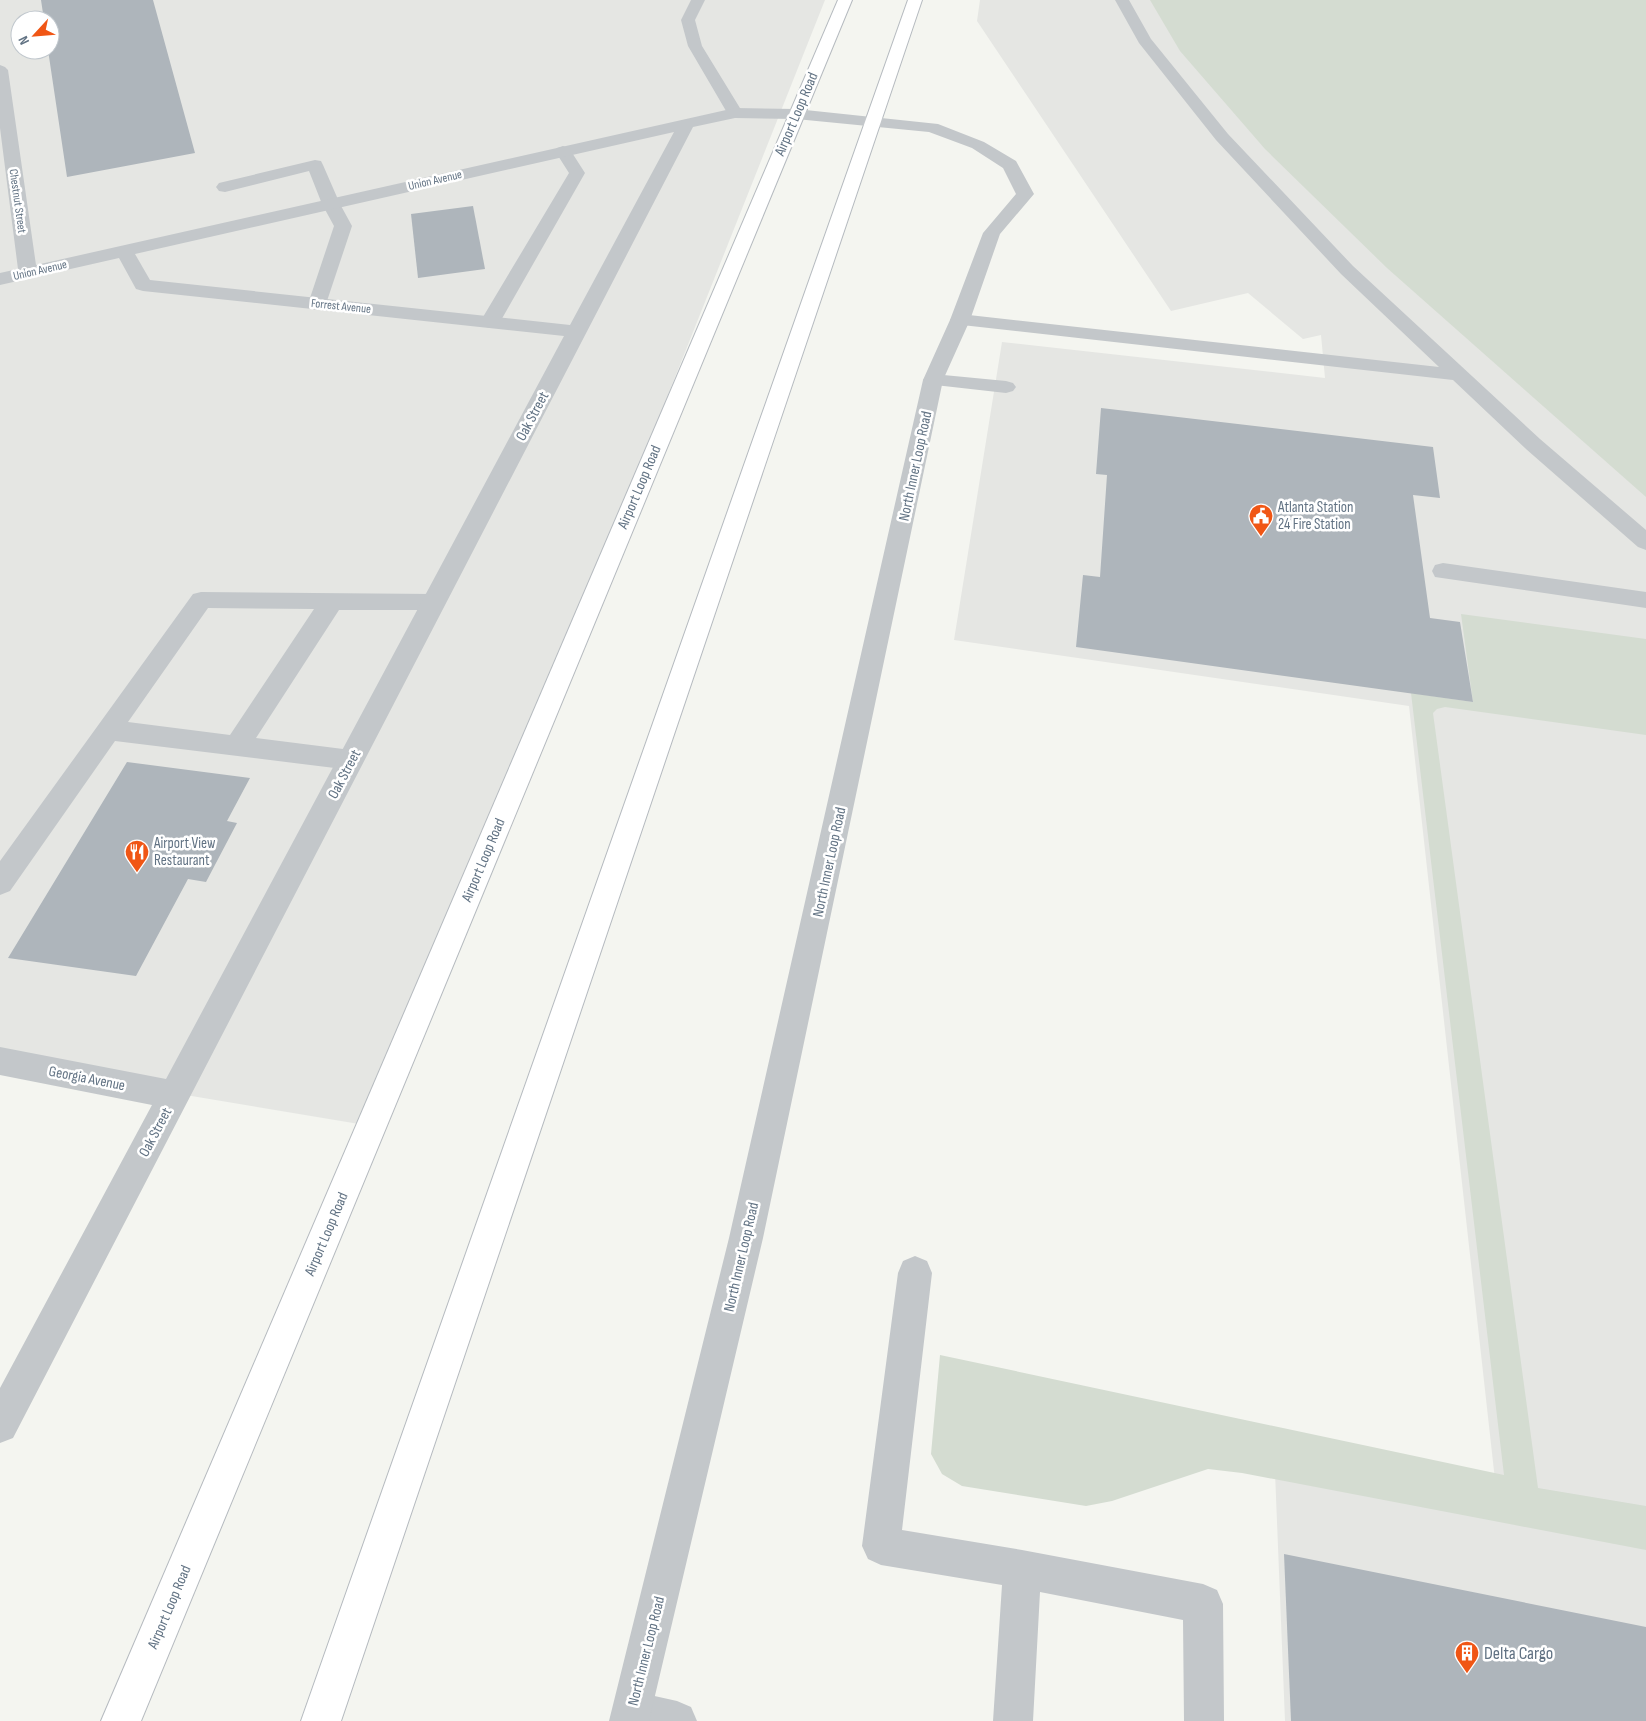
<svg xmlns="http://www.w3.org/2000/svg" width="1646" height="1721" font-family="'Sofia Sans Condensed',sans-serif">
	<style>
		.built { fill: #e5e6e3; fill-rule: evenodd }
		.green { fill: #d4dcd1 }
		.building { fill: #aeb5bb }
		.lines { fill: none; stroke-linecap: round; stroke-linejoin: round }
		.secondary-casing { stroke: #b5babf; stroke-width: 2 }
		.service { fill: #c3c7ca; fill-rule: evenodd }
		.minor { fill: #c3c7ca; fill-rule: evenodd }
		.secondary { fill: #fff; fill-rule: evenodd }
		.labels { text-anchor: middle; stroke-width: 5; stroke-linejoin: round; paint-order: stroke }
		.far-street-label { font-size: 12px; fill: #617283; stroke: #fff }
		.street-label { font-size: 15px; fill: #617283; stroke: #fff }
		.poi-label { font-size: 15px; fill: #617283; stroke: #fff; text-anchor: start }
		.near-poi-label { font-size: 18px; fill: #617283; stroke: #fff; text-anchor: start }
	</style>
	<rect width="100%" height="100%" fill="#f4f5f0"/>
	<g class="built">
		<path d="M0 0H825L377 1127 0 1064ZM20 20H50V50H20Z"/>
		<polygon points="980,0 1646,0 1646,1721 1285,1721 1274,1447 1496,1489 1409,706 954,640 1002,342 1325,378 1321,335 1303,339 1248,293 1171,311 977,21"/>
	</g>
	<g class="green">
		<polygon points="1150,0 1646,0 1646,497 1387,268 1265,149 1180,51"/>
		<polygon points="1461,614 1646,639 1646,735 1445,707 1437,709 1433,713 1538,1488 1646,1506 1646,1550 1242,1473 1208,1469 1112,1501 1086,1506 962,1486 942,1474 931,1454 940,1355 1504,1475 1411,693 1473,702"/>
	</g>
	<g class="building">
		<polygon points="41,0 153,0 195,153 67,177 48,50 50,50 50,20 44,20"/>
		<polygon points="473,206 485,269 418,278 411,214"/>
		<polygon points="1101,408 1433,447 1440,498 1413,495 1430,618 1460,622 1473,702 1076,647 1083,575 1100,577 1107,475 1096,474"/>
		<polygon points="127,762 250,778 227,821 237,823 206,882 188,879 136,976 8,958"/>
		<polygon points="1284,1554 1646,1627 1646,1721 1291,1721"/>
	</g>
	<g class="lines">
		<defs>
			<g id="secondary">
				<polygon points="838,0 852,0 141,1721 101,1721"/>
				<polygon points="908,0 922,0 341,1721 301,1721"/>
			</g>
		</defs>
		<use href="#secondary" class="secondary-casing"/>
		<g class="service">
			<polygon points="691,0 705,0 695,20 702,46 743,113 741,116 729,116 688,46 681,20"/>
			<polygon points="1115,0 1129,0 1151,39 1228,134 1353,266 1540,439 1646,530 1646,550 1638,547 1526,449 1453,380 953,324 950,320 953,316 960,314 1439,367 1341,274 1216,140 1139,43"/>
			<polygon points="563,146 569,148 585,173 500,322 497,326 490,328 483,326 480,322 569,173 555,151 557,148"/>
			<polygon points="315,160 321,161 323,165 340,204 352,226 326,304 324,308 317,310 310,308 308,304 334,226 322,204 309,171 225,192 219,191 216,187 219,183"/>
			<polygon points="933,374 1006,381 1013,383 1016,387 1013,391 1006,393 926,384 923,380 926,376"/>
			<polygon points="1443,563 1646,592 1646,608 1435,577 1432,571 1435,565"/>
			<path d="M201 592 434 594 442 596 446 602 442 608 434 610H339L256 738 351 750 360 753 364 760 360 767 351 770 115 741 10 891 0 895V861L193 594ZM208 608 314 609 230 735 128 722Z"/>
			<polygon points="915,1256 927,1261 932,1273 902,1530 1022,1550 1203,1584 1217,1590 1223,1604 1224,1721 1184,1721 1183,1620 1040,1592 1033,1721 993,1721 1002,1585 881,1565 868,1559 862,1546 898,1273 903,1261"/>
			<polygon points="632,1691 677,1701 691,1707 697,1721 616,1721 612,1711 618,1697"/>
		</g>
		<path class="minor" d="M0 65 5 67 8 70 36 265 735 108 796 109 938 124 984 142 1016 161 1034 194 1000 234 970 320 943 380 763 1238 649 1721H609L729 1238 923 380 950 320 983 233 1016 194 1003 168 972 148 929 132 796 119 735 118 693 127 13 1438 0 1443V1388L152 1105 0 1075V1047L166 1079 564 336 143 291 136 289 119 258 0 285V273L18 269 0 128ZM674 132 570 325 150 280 135 254Z"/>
		<use href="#secondary" class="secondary"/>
	</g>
	<defs>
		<symbol id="civic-pin" viewBox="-11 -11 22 30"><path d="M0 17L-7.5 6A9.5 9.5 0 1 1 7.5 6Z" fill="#f05615" stroke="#fff"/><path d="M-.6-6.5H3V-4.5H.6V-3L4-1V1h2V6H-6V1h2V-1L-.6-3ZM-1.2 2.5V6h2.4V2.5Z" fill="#fff"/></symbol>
		<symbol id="restaurant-pin" viewBox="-11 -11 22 30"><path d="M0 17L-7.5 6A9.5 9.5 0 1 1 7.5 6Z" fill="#f05615" stroke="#fff"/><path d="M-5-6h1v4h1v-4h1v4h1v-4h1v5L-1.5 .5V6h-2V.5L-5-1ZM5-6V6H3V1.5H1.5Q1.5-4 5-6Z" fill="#fff"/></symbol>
		<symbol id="building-pin" viewBox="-11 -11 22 30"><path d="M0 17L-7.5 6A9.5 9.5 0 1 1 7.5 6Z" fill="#f05615" stroke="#fff"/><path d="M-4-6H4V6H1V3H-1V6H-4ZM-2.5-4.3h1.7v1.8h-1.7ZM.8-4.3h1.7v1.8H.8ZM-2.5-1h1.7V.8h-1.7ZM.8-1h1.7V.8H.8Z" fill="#fff"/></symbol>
	</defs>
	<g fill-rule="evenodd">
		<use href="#civic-pin" x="1247" y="502" width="28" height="38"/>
		<use href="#restaurant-pin" x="123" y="838" width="28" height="38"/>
		<use href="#building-pin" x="1453" y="1639" width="28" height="38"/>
	</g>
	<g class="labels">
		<g class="far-street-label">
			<text transform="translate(435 180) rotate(-13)" y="4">Union Avenue</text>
			<text transform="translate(18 201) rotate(82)" y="4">Chestnut Street</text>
			<text transform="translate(40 270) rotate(-13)" y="4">Union Avenue</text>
			<text transform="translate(341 306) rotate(6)" y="4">Forrest Avenue</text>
		</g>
		<g class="street-label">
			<text transform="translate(796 114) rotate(-67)" y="5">Airport Loop Road</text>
			<text transform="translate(532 416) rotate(-62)" y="5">Oak Street</text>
			<text transform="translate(915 466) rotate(-78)" y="5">North Inner Loop Road</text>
			<text transform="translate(639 487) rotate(-67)" y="5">Airport Loop Road</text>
			<text transform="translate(344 774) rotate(-62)" y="5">Oak Street</text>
			<text transform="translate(483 860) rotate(-67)" y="5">Airport Loop Road</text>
			<text transform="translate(829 862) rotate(-78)" y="5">North Inner Loop Road</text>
			<text transform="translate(87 1078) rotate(11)" y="5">Georgia Avenue</text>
			<text transform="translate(155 1132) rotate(-62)" y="5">Oak Street</text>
			<text transform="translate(326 1234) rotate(-67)" y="5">Airport Loop Road</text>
			<text transform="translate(741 1257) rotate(-77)" y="5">North Inner Loop Road</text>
			<text transform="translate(169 1607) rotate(-67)" y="5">Airport Loop Road</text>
			<text transform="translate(646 1651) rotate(-76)" y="5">North Inner Loop Road</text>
		</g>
		<g class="poi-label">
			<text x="1278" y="512">Atlanta Station<tspan x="1278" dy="17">24 Fire Station</tspan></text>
			<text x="154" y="848">Airport View<tspan x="154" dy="17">Restaurant</tspan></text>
		</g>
		<g class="near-poi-label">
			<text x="1484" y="1659">Delta Cargo</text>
		</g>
	</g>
	<g transform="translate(35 35) rotate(244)"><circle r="24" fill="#ffffff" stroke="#c0c7cd"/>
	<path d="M0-4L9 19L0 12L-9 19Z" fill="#f05615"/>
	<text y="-8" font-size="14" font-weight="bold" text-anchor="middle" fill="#617283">N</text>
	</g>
</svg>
